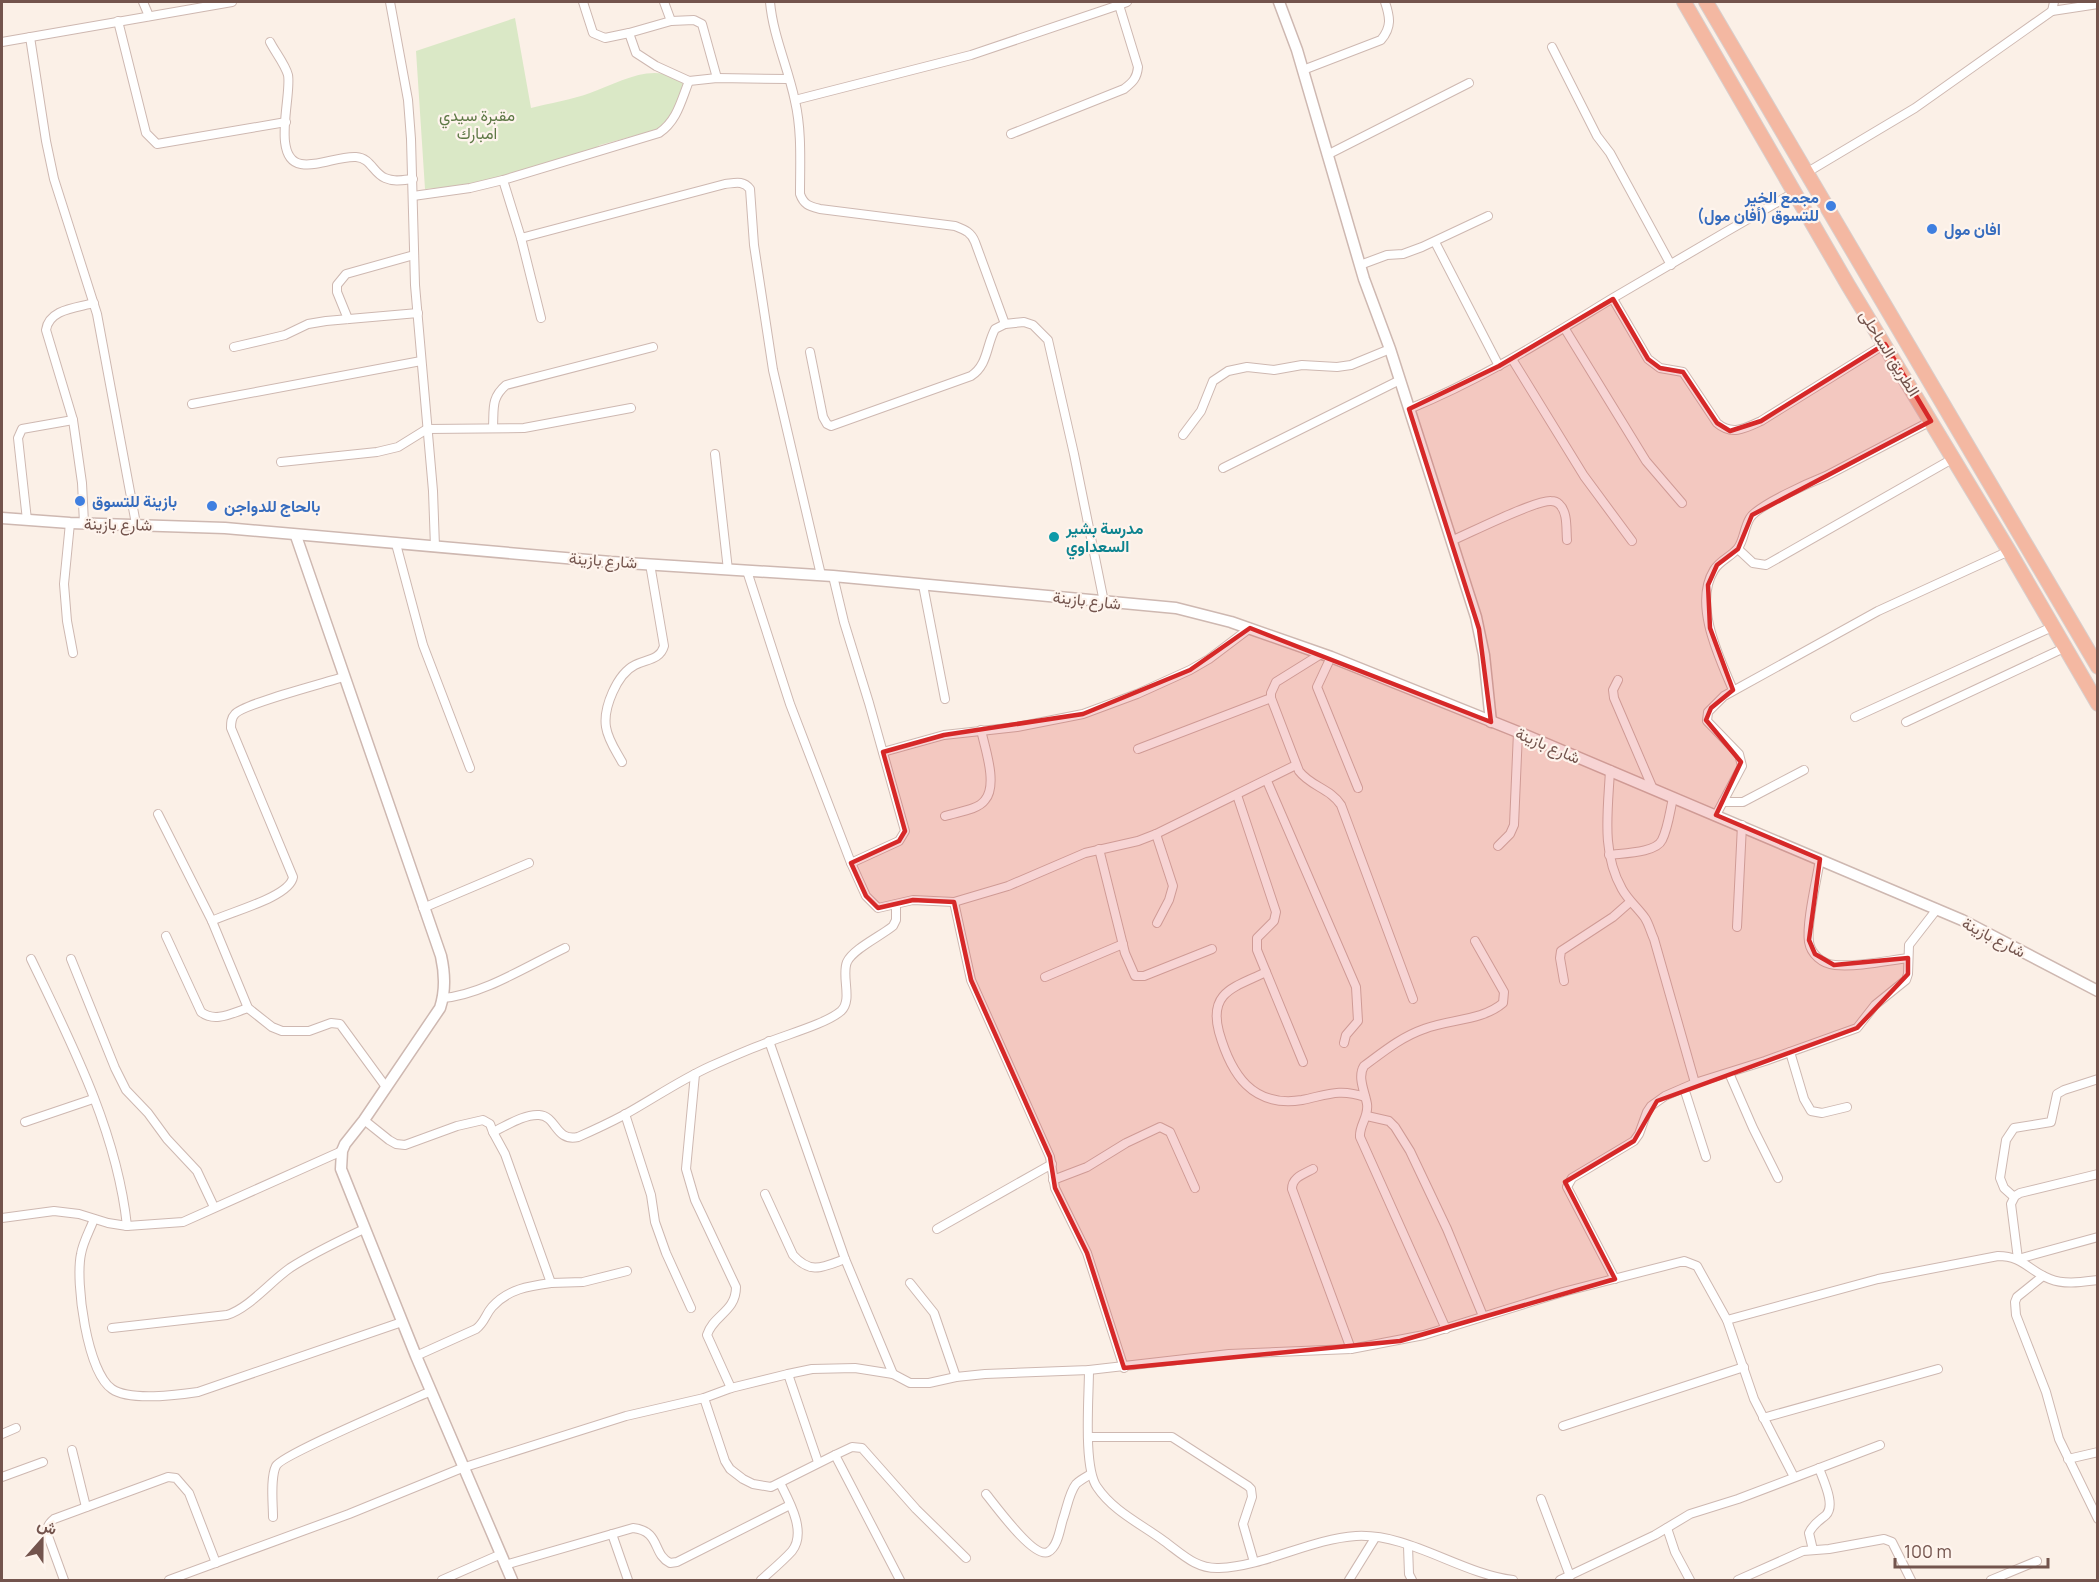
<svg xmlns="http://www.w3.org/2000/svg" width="2099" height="1582" font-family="Manrope,Vazirmatn,sans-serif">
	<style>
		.green { fill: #dae8c6 }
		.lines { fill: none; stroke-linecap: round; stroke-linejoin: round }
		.minor-casing { stroke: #ceb8b1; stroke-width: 10 }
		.tertiary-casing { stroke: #ceb8b1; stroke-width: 13 }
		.trunk-casing { stroke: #d8cfcd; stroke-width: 16 }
		.minor { stroke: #fff; stroke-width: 8 }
		.tertiary { stroke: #fff; stroke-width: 10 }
		.trunk { stroke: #f4b8a2; stroke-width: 14 }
		.marked { fill: #d62828; fill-opacity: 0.2; stroke: #d62828; stroke-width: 4.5; stroke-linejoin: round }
		.shop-dot { fill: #3f7fe0; stroke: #fef4ed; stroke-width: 2 }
		.culture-dot { fill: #0f9aa8; stroke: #fef4ed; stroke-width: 2 }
		.labels { text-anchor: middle; stroke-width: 4.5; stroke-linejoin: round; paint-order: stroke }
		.park-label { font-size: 16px; fill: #5e7845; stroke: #fef4ed }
		.shop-label { font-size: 16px; font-weight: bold; fill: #366cbe; stroke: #fef4ed; text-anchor: start }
		.street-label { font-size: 16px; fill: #73544d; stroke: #fef4ed }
		.culture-label { font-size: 16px; font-weight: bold; fill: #0d838f; stroke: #fef4ed; text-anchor: start }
	</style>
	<rect width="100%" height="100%" fill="#fbf0e7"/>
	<path class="green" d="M515 18 531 108C550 103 571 100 590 93 622 82 659 57 688 88L667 127 600 145 589 152 504 175 482 184 425 189 416 51Z"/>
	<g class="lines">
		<defs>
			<g id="minor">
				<polyline points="143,2 149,16"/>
				<polyline points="390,2 408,100 411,139 415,285 433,491 435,547"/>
				<polyline points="583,2 593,33 605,38 629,33 636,53 656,66 689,81"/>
				<path d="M770 2C773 36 788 67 795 101 802 131 800 163 800 194 804 205 809 206 820 209L955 226C965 230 971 232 975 242L1005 324 1024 322 1033 325 1048 340 1074 454 1104 602"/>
				<polyline points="2052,11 2098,4"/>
				<polyline points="118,21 146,133 157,144 286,122"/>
				<polyline points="671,21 694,20 702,24 717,78"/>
				<polyline points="629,33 671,21 664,2"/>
				<polyline points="30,37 46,141 54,179 97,314 136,524"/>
				<polyline points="2,42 232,2"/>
				<path d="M270 42C275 52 285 64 288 75 292 95 271 159 301 164 319 167 338 156 356 157 371 158 373 173 385 178 394 182 403 180 413 179"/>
				<polyline points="1552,47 1597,136 1610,153 1671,265"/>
				<path d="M1303 70 1381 40C1392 27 1390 17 1385 2"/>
				<polyline points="795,100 971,55 1119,5"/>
				<path d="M1011 134 1124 89C1133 82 1137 78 1138 67L1119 5 1127 2"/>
				<polyline points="1327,155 1469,83"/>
				<polyline points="1806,173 1915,108 2052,11 2054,2"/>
				<path d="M503 180 521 238 725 184C735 183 743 180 750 189L754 245 773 370 821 575"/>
				<path d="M413 196 470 188 503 180 659 133C677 121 681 101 689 81L717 78 788 79"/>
				<polyline points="521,238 541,318"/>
				<polyline points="1435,242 1499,366"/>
				<polyline points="1360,265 1387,255 1403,254 1422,247 1488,216"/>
				<path d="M1613 299 1648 359 1660 368 1683 372 1717 423C1732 436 1746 428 1761 421L1885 344"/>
				<polyline points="348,319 337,292 337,285 346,274 414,255"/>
				<polyline points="1565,329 1646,461 1682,503"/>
				<polyline points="234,347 285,335 308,324 326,321 418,313"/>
				<path d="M810 352 823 417 827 424 831 426 971 376C988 365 986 346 995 329L1005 324"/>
				<polyline points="1512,359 1584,476 1632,541"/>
				<polyline points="192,404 421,361"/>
				<path d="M1409 409C1481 380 1547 338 1613 298 1674 262 1734 227 1795 192"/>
				<path d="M493 427C494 408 491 398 506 385L653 347"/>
				<polyline points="1183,435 1201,411 1213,381 1228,371 1247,367 1274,370 1302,365 1337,367 1351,365 1390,349"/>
				<polyline points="715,454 728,570"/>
				<polyline points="281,462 377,452 398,447 427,429 524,428 631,408"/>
				<polyline points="1223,468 1400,380"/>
				<polyline points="27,520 18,438 22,429 73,420"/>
				<polyline points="70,523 64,584 67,621 73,653"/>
				<path d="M84 523 82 483 73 420 46 330C49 309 76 308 94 303"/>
				<path d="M1451 541C1470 533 1535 500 1551 501 1554 501 1557 502 1559 504 1568 512 1566 529 1567 540"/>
				<polyline points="396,544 423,645 470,768"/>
				<polyline points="1738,549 1753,563 1766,565 1954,458"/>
				<polyline points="747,571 790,704 851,863 866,896 878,908 913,900 954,902 1008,886 1085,853 1138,841 1156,834 1296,765"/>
				<polyline points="833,576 844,622 869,703 905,831 899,841 851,863"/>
				<polyline points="923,585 945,699"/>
				<path d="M1321 654 1276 682 1271 693V698L1299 771C1310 786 1331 789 1341 805L1413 999"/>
				<polyline points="1331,657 1317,687 1358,788"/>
				<polyline points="1618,680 1613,690 1614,698 1653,789"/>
				<path d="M1733 690C1719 657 1693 604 1714 570 1720 560 1731 557 1738 548 1744 540 1744 528 1750 518 1758 505 1811 482 1826 476L1931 421"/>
				<polyline points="1855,717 2052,627"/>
				<polyline points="1906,722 2064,648"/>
				<polyline points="1138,749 1271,698"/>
				<polyline points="883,752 944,735 1017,727 1083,714 1137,694 1190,670 1209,659 1250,628"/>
				<path d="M622 762C616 751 608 740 606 727 603 708 617 674 635 665 647 659 660 660 664 646L650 564"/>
				<path d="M1610 770C1608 811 1601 852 1622 889 1628 900 1638 908 1645 918 1649 924 1651 933 1654 939L1695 1083"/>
				<polyline points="1267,781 1356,987 1358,1021 1346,1035 1344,1043"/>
				<polyline points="1237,795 1276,912 1274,921 1257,938 1257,950 1303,1062"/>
				<polyline points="1723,802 1743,802 1804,770"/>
				<polyline points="158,814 212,921 248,1008 272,1027 282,1031 309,1031 331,1023 340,1024 386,1087"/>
				<polyline points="1716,815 1742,766 1739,754 1707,721 1708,712 1724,696 1878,611 2009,551"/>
				<path d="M945 816C957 812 978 810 985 800 998 785 985 748 981 730"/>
				<polyline points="1156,834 1173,886 1169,900 1157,923"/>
				<polyline points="1498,846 1510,834 1514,825 1518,732"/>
				<polyline points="1099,849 1125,953 1135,976 1144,976 1212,949"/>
				<path d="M1609 855C1622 853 1656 853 1662 840 1668 828 1670 811 1673 798"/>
				<path d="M1820 859C1817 879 1806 923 1809 942 1811 954 1822 964 1835 965 1858 967 1885 961 1908 958"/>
				<polyline points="954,902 971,980 1050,1157 1055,1188 1087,1253 1124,1368"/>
				<polyline points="423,908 529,863"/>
				<path d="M212 921C230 912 290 897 293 877L231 728C231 723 231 718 235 714 243 704 325 683 343 677"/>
				<polyline points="1737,927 1742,825"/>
				<path d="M166 936 201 1012C215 1023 232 1013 248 1008"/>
				<path d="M31 959C72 1044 117 1132 127 1226"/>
				<polyline points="71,959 115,1068 126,1090 148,1113 167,1139 197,1171 214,1207"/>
				<path d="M1266 972C1236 987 1208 991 1219 1032 1231 1074 1252 1108 1302 1100 1327 1095 1339 1088 1365 1097"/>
				<polyline points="1045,977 1123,944"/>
				<polyline points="1564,981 1560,958 1561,951 1613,917 1630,902"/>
				<path d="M443 998C482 995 529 965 565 948"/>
				<polyline points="769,1041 845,1259 893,1374"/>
				<polyline points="1790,1052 1804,1099 1811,1111 1822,1113 1847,1107"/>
				<polyline points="1729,1073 1753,1128 1778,1178"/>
				<path d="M695 1074 686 1169 695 1200 736 1287C736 1312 713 1315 707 1335L731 1388"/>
				<polyline points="1684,1088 1706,1157"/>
				<polyline points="625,1114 651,1195 655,1222 666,1253 691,1308"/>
				<polyline points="1367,1116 1389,1121 1395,1127 1410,1151 1447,1229 1483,1316"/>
				<path d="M364 1120 389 1140 396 1144 405 1145 457 1126 483 1120 490 1124 493 1132C506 1126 524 1114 539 1115 557 1116 555 1142 578 1137 594 1130 609 1123 624 1115 653 1099 680 1080 711 1066 729 1058 747 1050 766 1043 785 1035 826 1024 841 1011 853 1000 841 976 847 962 853 949 881 936 893 926L896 920V905"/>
				<polyline points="25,1122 93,1099"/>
				<path d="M1313 1169C1304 1174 1292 1177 1292 1189L1351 1349"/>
				<polyline points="2098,1174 2020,1193 2015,1196 2011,1204 2018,1259 2098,1237"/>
				<polyline points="1053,1180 1087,1167 1126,1143 1160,1127 1170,1132 1195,1188"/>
				<path d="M765 1194 793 1255C811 1275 823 1267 845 1259"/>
				<polyline points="2014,1197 2004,1188 2000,1178 2006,1140 2014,1128 2051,1122 2057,1094 2064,1090 2098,1079"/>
				<polyline points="2,1218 54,1211 79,1214 108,1223 127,1226 183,1222 342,1151"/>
				<path d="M94 1219C90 1230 83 1242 81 1254 75 1282 87 1372 112 1389 129 1401 178 1395 198 1392L402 1322"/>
				<polyline points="937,1229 1052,1164"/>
				<polyline points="2043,1276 2017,1297 2015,1302 2016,1315 2046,1392 2059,1439 2098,1519"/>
				<polyline points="1615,1279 1567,1187 1572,1178 1634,1141 1639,1134 1647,1112 1651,1106 1665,1096 1695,1083 1765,1061 1857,1028 1875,1005 1906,980 1908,974 1909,945 1937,909"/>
				<polyline points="551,1283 583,1282 627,1271"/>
				<polyline points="910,1283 934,1313 956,1377"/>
				<path d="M1727 1320 1878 1279 1998 1256C2023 1256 2029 1271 2050 1279 2065 1285 2082 1282 2098 1280"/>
				<path d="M112 1328 227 1315C248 1309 270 1282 290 1268 313 1253 339 1241 364 1229"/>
				<path d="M1446 1329 1360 1137C1359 1125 1369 1117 1367 1104 1365 1092 1357 1077 1364 1066 1383 1052 1401 1037 1424 1029 1449 1019 1482 1021 1503 1003L1504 992 1475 941"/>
				<path d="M416 1356 476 1329C485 1322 485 1315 492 1307 508 1289 529 1286 551 1283L505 1154 493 1132"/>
				<path d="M1089 1370C1089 1397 1083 1467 1097 1487 1113 1511 1141 1524 1164 1541 1182 1554 1196 1569 1219 1568 1266 1566 1310 1539 1356 1536 1409 1533 1461 1574 1513 1580"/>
				<polyline points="788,1374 818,1462"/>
				<polyline points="704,1398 725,1461 730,1469 743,1479 753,1484 771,1487 835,1455 852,1447 862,1448 916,1509 966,1558"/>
				<polyline points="1763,1418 1938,1369"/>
				<polyline points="1563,1426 1744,1367"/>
				<polyline points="2,1434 16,1428"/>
				<polyline points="1089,1437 1172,1437 1248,1486 1251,1489 1252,1497 1243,1524 1254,1562"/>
				<polyline points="72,1450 86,1507"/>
				<polyline points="835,1455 900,1580"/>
				<polyline points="2068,1459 2098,1452"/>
				<polyline points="2,1477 43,1462"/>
				<path d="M986 1494C995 1505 1034 1559 1048 1552 1058 1547 1060 1528 1063 1519 1067 1508 1069 1493 1076 1484 1080 1480 1086 1477 1091 1474"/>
				<polyline points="1541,1499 1570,1576"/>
				<path d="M273 1517C273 1504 270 1478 276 1466 281 1455 410 1401 431 1391"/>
				<polyline points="1667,1528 1675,1552 1690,1580"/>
				<polyline points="612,1534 628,1580"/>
				<polyline points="1408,1546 1409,1574 1412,1580"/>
				<path d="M1813 1550 1809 1533C1813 1524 1819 1521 1826 1515 1836 1505 1823 1480 1819 1468"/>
				<path d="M505 1565 633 1528C661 1531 652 1554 670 1563L677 1562 790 1505"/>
				<path d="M64 1580 48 1536C46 1528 48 1524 54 1519L168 1477 176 1478 189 1493 216 1563"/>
				<polyline points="169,1580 349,1514 462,1468 626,1416 704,1398 731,1388 788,1374 812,1369 855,1368 893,1374 910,1383 929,1383 956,1377 985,1374 1089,1370 1229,1354 1351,1349 1424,1335 1563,1292 1684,1261 1697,1266 1727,1320 1754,1399 1794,1477"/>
				<polyline points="442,1580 499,1555"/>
				<path d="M761 1580C771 1571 783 1561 792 1551 807 1532 789 1501 780 1483"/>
				<polyline points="1349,1580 1375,1538"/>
				<polyline points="1560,1580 1655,1535 1690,1514 1738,1499 1880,1445"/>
				<polyline points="1738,1580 1803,1551 1829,1549 1884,1539 1892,1542 1911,1580"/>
				<polyline points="1991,1580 2037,1561"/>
			</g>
			<g id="tertiary">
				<polyline points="1279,2 1297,50 1364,279 1390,349 1476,617 1484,655 1491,722"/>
				<polyline points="2,518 70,523 225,528 611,562 833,576 1176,608 1231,622 1331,657 1518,732 1962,920 2098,991"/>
				<path d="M296 536 441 956C445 974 446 990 440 1008L364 1120 345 1144 342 1151 341 1169 416 1356 512 1580"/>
			</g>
			<g id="trunk">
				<polyline points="1684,2 1848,285 2009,551 2098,704"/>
				<polyline points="1706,2 2098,667"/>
			</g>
		</defs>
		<use href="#minor" class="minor-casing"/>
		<use href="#tertiary" class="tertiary-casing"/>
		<use href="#trunk" class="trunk-casing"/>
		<use href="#minor" class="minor"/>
		<use href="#tertiary" class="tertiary"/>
		<use href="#trunk" class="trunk"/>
	</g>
	<path class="marked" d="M1613 299 1648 359 1660 368 1683 372 1717 423 1730 431 1761 421 1885 344 1931 421 1752 515 1738 549 1717 565 1708 585 1710 628 1733 690 1711 708 1706 720 1741 762 1716 815 1820 859 1809 940 1815 954 1834 965 1908 958V974L1857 1028 1657 1101 1634 1141 1565 1182 1615 1279 1400 1341 1124 1368 1087 1253 1055 1188 1050 1157 971 980 954 902 913 900 878 908 866 896 851 863 899 841 905 831 883 752 944 735 1083 714 1190 670 1250 628 1491 722 1479 629 1409 409 1499 366Z"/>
	<g class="shop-dot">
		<circle cx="1831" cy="206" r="6"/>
		<circle cx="1932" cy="229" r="6"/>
		<circle cx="80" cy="501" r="6"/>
		<circle cx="212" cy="506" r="6"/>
	</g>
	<circle class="culture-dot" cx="1054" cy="537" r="6"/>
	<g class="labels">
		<g class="park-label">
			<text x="477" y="121">مقبرة سيدي<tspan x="477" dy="18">امبارك</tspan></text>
		</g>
		<g class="shop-label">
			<text x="1819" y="203" text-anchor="end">مجمع الخير<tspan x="1819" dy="18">للتسوق (أفان مول)</tspan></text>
			<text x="1944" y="235">افان مول</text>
			<text x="92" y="507">بازينة للتسوق</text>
			<text x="224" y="512">بالحاج للدواجن</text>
		</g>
		<g class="street-label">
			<text transform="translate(1890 353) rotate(58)" y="6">الطريق الساحلى</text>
			<text transform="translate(118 524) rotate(1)" y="6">شارع بازينة</text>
			<text transform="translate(603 560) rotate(4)" y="6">شارع بازينة</text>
			<text transform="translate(1087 600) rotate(6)" y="6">شارع بازينة</text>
			<text transform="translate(1548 745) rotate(23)" y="6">شارع بازينة</text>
			<text transform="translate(1994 937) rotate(27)" y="6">شارع بازينة</text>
		</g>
		<g class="culture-label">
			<text x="1066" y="534">مدرسة بشير<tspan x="1066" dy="18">السعداوي</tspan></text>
		</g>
	</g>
	<rect width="2099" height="1582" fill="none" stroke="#73544d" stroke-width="6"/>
	<g transform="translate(42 1540) rotate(21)" stroke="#fef4ed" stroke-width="4.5" paint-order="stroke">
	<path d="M0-4.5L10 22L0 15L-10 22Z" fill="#73544d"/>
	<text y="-9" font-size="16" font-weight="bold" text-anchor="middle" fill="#73544d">ش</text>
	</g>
	<path d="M1895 1558v9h153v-9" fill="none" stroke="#73544d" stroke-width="3"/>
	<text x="1904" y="1558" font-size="18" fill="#73544d" stroke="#fef4ed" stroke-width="4.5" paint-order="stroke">100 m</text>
</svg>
